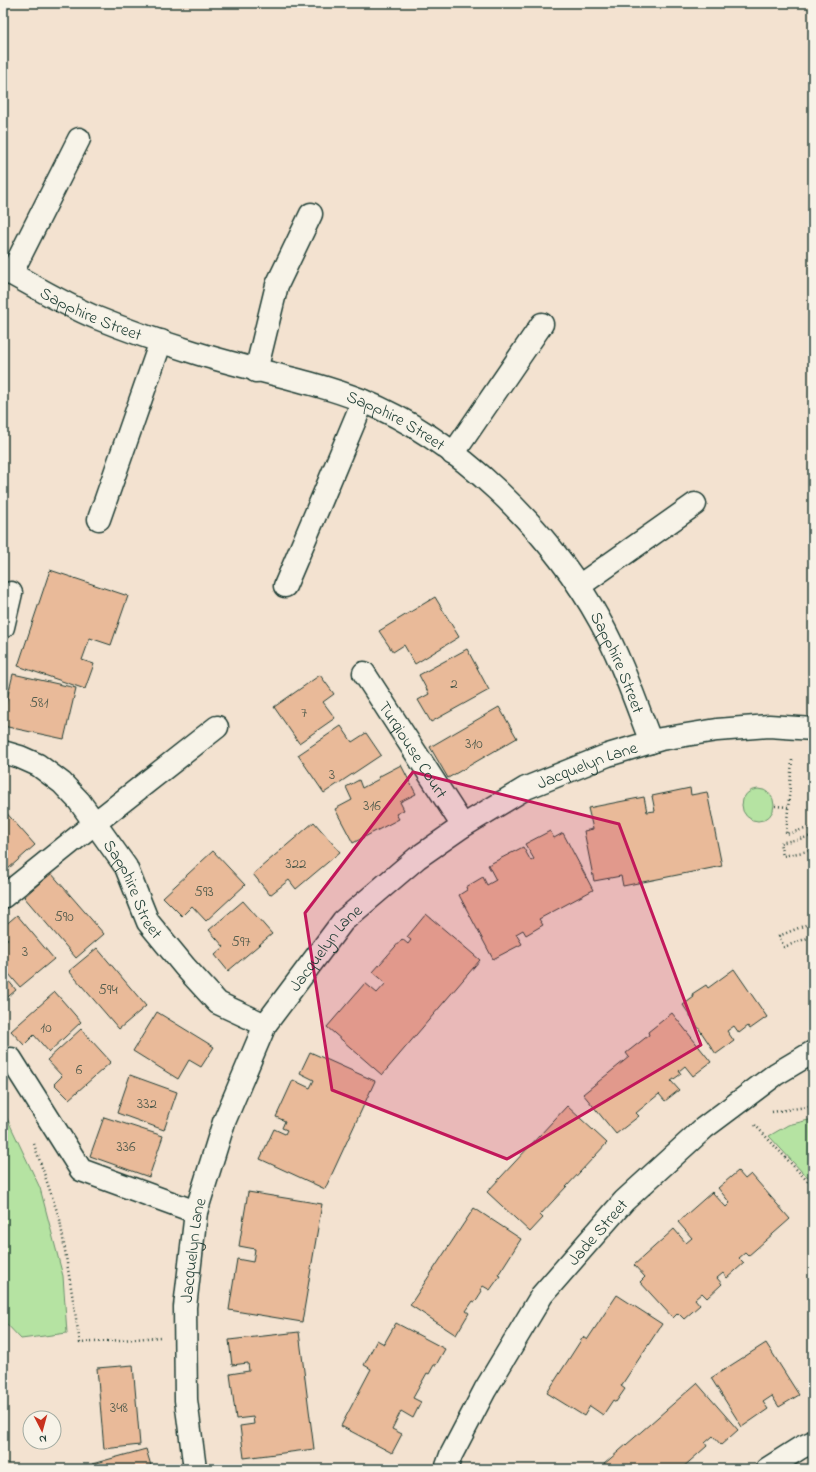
<svg xmlns="http://www.w3.org/2000/svg" width="816" height="1472" font-family="'Indie Flower',sans-serif">
	<style>
		.green { fill: #b5e3a2; stroke: #6a906b }
		.building { fill: #e9ba99; stroke: #1f3d34 }
		.lines { fill: none; stroke-linecap: round; stroke-linejoin: round }
		.minor-casing { stroke: #1f3d34; stroke-width: 25 }
		.path { stroke: #1f3d34; stroke-width: 2.5; stroke-dasharray: 1 3; stroke-linecap: butt }
		.minor { stroke: #f7f3e8; stroke-width: 22 }
		.marked { fill: #c2185b; fill-opacity: 0.2; stroke: #c2185b; stroke-width: 3; stroke-linejoin: round }
		.labels { text-anchor: middle; stroke-width: 3.5; stroke-linejoin: round; paint-order: stroke }
		.number-label { font-size: 15px; fill: #525c4d }
		.street-label { font-size: 17px; fill: #1f3d34; stroke: #f7f3e8 }
	</style>
	<rect width="100%" height="100%" fill="#f3e2d0"/>
	<filter id="ink" filterUnits="userSpaceOnUse"><feTurbulence type="fractalNoise" baseFrequency=".025" numOctaves="2"/><feDisplacementMap in="SourceGraphic" scale="8" xChannelSelector="R" yChannelSelector="G"/><feConvolveMatrix kernelMatrix="1 2 1 2 8 2 1 2 1" color-interpolation-filters="sRGB"/></filter>
	<g filter="url(#ink)">
		<g class="green">
			<circle cx="758" cy="805" r="16"/>
			<polygon points="3,1110 40,1188 63,1276 67,1333 21,1339 3,1320"/>
			<polygon points="813,1119 813,1177 808,1177 803,1173 769,1136 788,1125"/>
		</g>
		<g class="building">
			<polygon points="50,570 128,596 111,645 90,638 82,660 94,664 85,689 18,666"/>
			<polygon points="435,597 459,637 415,664 404,645 393,652 379,631"/>
			<polygon points="467,649 489,690 431,722 418,700 429,694 419,675"/>
			<polygon points="13,674 76,688 64,739 3,726 3,716"/>
			<polygon points="320,675 334,694 323,702 335,718 299,743 274,707"/>
			<polygon points="499,707 517,738 448,778 430,747"/>
			<polygon points="341,726 352,742 366,733 381,755 324,793 298,755"/>
			<polygon points="401,765 416,794 400,802 404,810 396,814 399,819 353,843 335,809 352,800 346,787 359,780 362,788 379,779 378,777"/>
			<polygon points="690,788 691,795 707,792 722,866 623,886 621,876 594,881 584,831 593,829 588,808 644,797 647,812 655,811 652,796"/>
			<polygon points="3,809 35,845 8,869 3,864"/>
			<polygon points="314,822 340,852 296,889 289,880 270,895 253,874"/>
			<polygon points="550,831 554,838 563,833 593,890 539,919 543,925 526,935 523,930 516,934 522,944 493,959 459,895 467,890 466,887 483,877 487,885 496,880 488,865 523,847 531,861 534,859 525,844"/>
			<polygon points="213,851 245,885 206,921 192,906 182,916 163,897"/>
			<polygon points="51,873 104,934 76,958 24,897"/>
			<polygon points="243,901 272,934 228,971 215,955 224,947 209,930"/>
			<polygon points="426,914 480,960 382,1075 327,1027 365,983 377,993 386,983 373,972 402,939 408,944 411,940 407,937"/>
			<polygon points="17,915 54,959 20,987 3,967 3,943 8,939 3,934 3,927"/>
			<polygon points="97,948 146,1006 119,1029 69,971"/>
			<polygon points="734,969 767,1017 750,1029 748,1026 739,1033 734,1026 727,1031 734,1041 716,1054 683,1005 694,997 692,994 706,985 708,988"/>
			<polygon points="3,974 16,990 3,1001"/>
			<polygon points="55,992 81,1022 49,1052 34,1035 24,1045 11,1031"/>
			<polygon points="157,1012 214,1047 201,1067 189,1060 178,1079 133,1051"/>
			<polygon points="672,1013 711,1062 693,1076 685,1066 679,1071 681,1074 671,1081 679,1090 665,1101 659,1094 636,1113 639,1116 616,1134 583,1094 629,1057 626,1053 649,1035 648,1032"/>
			<polygon points="81,1029 111,1062 69,1099 54,1084 62,1076 47,1060"/>
			<polygon points="310,1052 375,1081 325,1189 260,1159 274,1129 285,1134 287,1130 282,1128 285,1121 276,1117 293,1080 310,1088 314,1080 300,1073"/>
			<polygon points="130,1075 177,1092 164,1130 117,1113"/>
			<polygon points="567,1106 607,1143 540,1215 543,1218 530,1232 487,1192"/>
			<polygon points="104,1117 163,1136 149,1177 90,1156"/>
			<polygon points="738,1171 745,1179 751,1174 790,1219 748,1256 745,1253 739,1258 744,1263 727,1278 723,1273 717,1278 722,1284 707,1298 702,1293 695,1299 700,1305 684,1319 678,1313 673,1318 640,1282 645,1277 634,1265 674,1229 686,1243 692,1238 678,1222 712,1192 726,1207 730,1203 718,1188"/>
			<polygon points="248,1192 322,1204 302,1322 229,1310 237,1259 253,1262 255,1249 239,1246"/>
			<polygon points="474,1208 521,1239 498,1275 500,1276 490,1290 483,1286 480,1290 482,1291 475,1302 473,1301 466,1311 469,1313 456,1335 410,1305"/>
			<polygon points="617,1295 662,1324 621,1386 625,1389 616,1402 613,1400 603,1415 590,1406 584,1416 547,1393 583,1337 587,1340"/>
			<polygon points="396,1323 445,1349 436,1365 434,1365 429,1374 427,1373 413,1398 421,1402 413,1418 401,1411 392,1429 402,1434 392,1453 341,1426 371,1369 364,1365 377,1340 384,1344"/>
			<polygon points="299,1332 314,1449 244,1458 240,1426 254,1424 253,1417 236,1419 230,1374 249,1371 248,1363 232,1365 229,1340"/>
			<polygon points="766,1343 799,1395 779,1407 772,1396 763,1402 768,1409 742,1427 711,1378"/>
			<polygon points="133,1365 140,1445 104,1449 97,1368"/>
			<polygon points="697,1383 738,1430 721,1445 713,1436 705,1443 707,1446 681,1469 606,1469 603,1465"/>
			<polygon points="146,1449 152,1469 93,1469 92,1464"/>
			<polygon points="328,1465 340,1469 327,1469"/>
		</g>
		<g class="lines">
			<defs>
				<g id="minor">
					<path id="s1" d="M3 269C34 286 65 305 97 318 129 331 161 342 193 352 249 370 307 379 361 400 458 439 550 530 600 621 621 659 635 701 651 742"/>
					<polyline points="11,274 79,139"/>
					<polyline points="256,371 277,285 311,214"/>
					<polyline points="453,454 542,324"/>
					<polyline points="99,519 161,341"/>
					<polyline points="285,586 322,499 363,401"/>
					<polyline points="579,586 695,504"/>
					<polyline points="3,627 11,593"/>
					<path id="s2" d="M364 673 463 826"/>
					<path id="s3" d="M3 752 20 757 38 765 62 783 79 801 126 867 148 922 185 967 218 1003 265 1025"/>
					<polyline points="3,897 95,823 217,727"/>
					<polyline points="11,1059 81,1170 196,1212"/>
					<path id="s4" d="M195 1469 186 1400 185 1307 196 1212 224 1122 265 1025 343 921 417 858 463 826 526 788 608 755 661 739 717 730 769 726 813 729"/>
					<path id="s5" d="M446 1469 451 1455 485 1390 542 1295 624 1201 704 1128 776 1074 813 1052"/>
					<polyline points="767,1469 800,1448 813,1442"/>
				</g>
			</defs>
			<use href="#minor" class="minor-casing"/>
			<g class="path">
				<polyline points="792,760 786,834 813,827"/>
				<polyline points="775,806 788,807"/>
				<polyline points="813,836 780,843 783,856 813,850"/>
				<polyline points="813,922 779,936 784,947 813,936"/>
				<polyline points="772,1112 813,1106"/>
				<polyline points="755,1125 813,1187"/>
				<polyline points="34,1144 60,1220 80,1343 161,1337"/>
			</g>
			<use href="#minor" class="minor"/>
		</g>
	</g>
	<path class="marked" d="M413 772 619 824 701 1045 507 1159 332 1090 305 913Z"/>
	<g class="labels">
		<g class="number-label">
			<text x="454" y="688">2</text>
			<text x="39" y="707">581</text>
			<text x="304" y="717">7</text>
			<text x="474" y="748">310</text>
			<text x="332" y="779">3</text>
			<text x="372" y="810">316</text>
			<text x="296" y="868">322</text>
			<text x="204" y="896">593</text>
			<text x="64" y="921">590</text>
			<text x="241" y="946">597</text>
			<text x="25" y="956">3</text>
			<text x="108" y="994">594</text>
			<text x="46" y="1032">10</text>
			<text x="79" y="1074">6</text>
			<text x="147" y="1108">332</text>
			<text x="126" y="1151">336</text>
			<text x="119" y="1412">348</text>
		</g>
		<g class="street-label">
			<text dy="6" stroke="none"><textPath href="#s1" startOffset="99">Sapphire Street</textPath></text>
			<text dy="6" stroke="none"><textPath href="#s1" startOffset="423">Sapphire Street</textPath></text>
			<text dy="6" stroke="none"><textPath href="#s1" startOffset="759">Sapphire Street</textPath></text>
			<text dy="6" stroke="none"><textPath href="#s2" startOffset="91">Turqiouse Court</textPath></text>
			<text dy="6" stroke="none"><textPath href="#s4" startOffset="880">Jacquelyn Lane</textPath></text>
			<text dy="6" stroke="none"><textPath href="#s3" startOffset="196">Sapphire Street</textPath></text>
			<text dy="6" stroke="none"><textPath href="#s4" startOffset="556">Jacquelyn Lane</textPath></text>
			<text dy="6" stroke="none"><textPath href="#s5" startOffset="283">Jade Street</textPath></text>
			<text dy="6" stroke="none"><textPath href="#s4" startOffset="220">Jacquelyn Lane</textPath></text>
		</g>
	</g>
	<rect width="816" height="1472" fill="none" stroke="#f7f3e8" stroke-width="16"/>
	<rect x="8" y="8" width="800" height="1456" fill="none" stroke="#1f3d34" stroke-width="1.5" filter="url(#ink)"/>
	<g transform="translate(42 1430) rotate(174)"><circle r="19" fill="#f7f3e8" stroke="#a1aaa0"/>
	<path d="M0-3L7 15L0 10L-7 15Z" fill="#c8321e"/>
	<text y="-6" font-size="11" font-weight="bold" text-anchor="middle" fill="#1f3d34">N</text>
	</g>
</svg>
